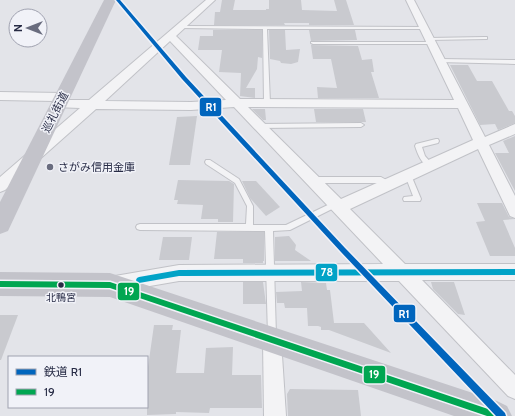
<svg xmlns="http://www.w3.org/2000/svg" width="515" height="416" font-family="Cabin,'Noto Sans JP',sans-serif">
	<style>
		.building { fill: #c9cacf }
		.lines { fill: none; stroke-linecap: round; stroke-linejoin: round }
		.lane-casing { stroke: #c1c2c7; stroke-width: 2 }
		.street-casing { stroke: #c1c2c7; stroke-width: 2 }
		.lane { fill: #f3f3f5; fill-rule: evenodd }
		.street { fill: #f3f3f5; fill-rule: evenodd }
		.secondary { fill: #c3c3ca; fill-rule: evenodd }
		.bus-1-casing { stroke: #f1f2f8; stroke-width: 3 }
		.bus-2-casing { stroke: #f1f2f8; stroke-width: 3 }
		.bus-1 { fill: #00a651; fill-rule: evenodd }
		.bus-2 { fill: #02a3c7; fill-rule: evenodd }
		.rail-1-casing { stroke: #f1f2f8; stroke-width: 3 }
		.rail-1 { fill: #0065bd; fill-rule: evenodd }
		.poi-dot { fill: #696c7e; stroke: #f1f2f8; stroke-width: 1.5 }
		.bus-dot { fill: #272b45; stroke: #f1f2f8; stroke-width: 1.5 }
		.labels { text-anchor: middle; stroke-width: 3; stroke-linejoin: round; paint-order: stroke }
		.bus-label { font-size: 10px; fill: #272b45; stroke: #f1f2f8 }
		.street-label { font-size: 11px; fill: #272b45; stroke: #f1f2f8 }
		.poi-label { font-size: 11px; fill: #272b45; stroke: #f1f2f8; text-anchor: start }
		.line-badge { stroke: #f1f2f8; stroke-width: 1.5 }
		.badge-label { font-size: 11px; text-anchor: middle; font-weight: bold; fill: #fff }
	</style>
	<rect width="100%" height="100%" fill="#e3e4e9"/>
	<g class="building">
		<polygon points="222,0 235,0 233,10 266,10 266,9 269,9 269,0 301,0 302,10 337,11 334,0 346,0 354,25 309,25 309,23 284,23 285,25 214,25 215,12 220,12"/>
		<polygon points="213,30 262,30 262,58 258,57 257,69 246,88 255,88 255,98 240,96 241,73 219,72 222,50 198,50 200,36 213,36"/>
		<polygon points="269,30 285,30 286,50 300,49 298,62 291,64 281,63 280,61 270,59"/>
		<polygon points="309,30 355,30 357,40 311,41"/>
		<polygon points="311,45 358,46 362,60 372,59 374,72 371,72 379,98 318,98 317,87 337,88 331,59 313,59"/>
		<polygon points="450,65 468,65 477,81 492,81 509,111 512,111 515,116 515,123 498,130 495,124 480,125"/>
		<polygon points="252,109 265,109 266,120 263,120"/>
		<polygon points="314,109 363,109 366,122 316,122"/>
		<polygon points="197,116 190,165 169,165 177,117"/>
		<polygon points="515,136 515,191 495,153 509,153 503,141"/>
		<polygon points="178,180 229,181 234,184 233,222 218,222 218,219 201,219 203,205 177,204 178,200 174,200"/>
		<polygon points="242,181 256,181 280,207 266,216 250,198"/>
		<polygon points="477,203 502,203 509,217 515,219 503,220 515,248 515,256 490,256 476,222 485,221"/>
		<polygon points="217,232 264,232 264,261 263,261 263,263 243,263 243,259 214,259"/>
		<polygon points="289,236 296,245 295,250 311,261 275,261 275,237"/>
		<polygon points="163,237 192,237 189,260 159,260"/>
		<polygon points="243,282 263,282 266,304 243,304"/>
		<polygon points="301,282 326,283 327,290 330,290 334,323 364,323 391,353 329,330 321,330 321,327 318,326 308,326 307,308 285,308 284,303 277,303 276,292 302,291"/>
		<polygon points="431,282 454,282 465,315 458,314 433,289"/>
		<polygon points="0,315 18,315 1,360 0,360"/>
		<polygon points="154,325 173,325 172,330 181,330 176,373 204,373 206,348 233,347 232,375 261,375 262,408 210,408 209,413 176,412 176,414 147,415 147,374"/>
		<polygon points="290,389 358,390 361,416 288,416 287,394"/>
	</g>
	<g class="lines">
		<defs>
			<g id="lane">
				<polygon points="179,26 423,27 425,28 423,29 267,29 270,103 267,105 264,103 263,29 181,28 179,28"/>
				<polygon points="485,37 487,37 487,39 429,40 427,39 429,38"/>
				<polygon points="311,42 431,42 433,43 431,44 313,44 311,43"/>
				<polygon points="440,59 515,60 515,64 438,62 438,61"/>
				<polygon points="361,123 364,125 361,127 258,128 255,126 258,124"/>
				<path d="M436 139H438L439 141 438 143 422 147 425 156 433 165 430 168C421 163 418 155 415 146L416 144Z"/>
				<polygon points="206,160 210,160 239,179 253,206 253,225 286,225 334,202 338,202 339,204 338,206 290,230 273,231 276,336 275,339 272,340 269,339 268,336 265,231 140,230 137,229 136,227 137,225 140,224 246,224 247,206 235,183 206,164 205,162"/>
				<polygon points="408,172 411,175 421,199 420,201 404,201 403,199 404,197 413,196 405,175"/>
				<polygon points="312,177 381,177 390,182 391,184 388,187 380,183 312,183 309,180"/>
			</g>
			<g id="street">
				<path d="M206 0H215L176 36 240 99 454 100 406 0H414L485 137 515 124V134L489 145 515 196V218L510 216 478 149 350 209 405 264H515V280H422L515 375V399L508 396 399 281H179L115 292 109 290 106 284 109 278 115 276 179 265 383 264 234 107 191 110 96 109 5 190 0 192V177L80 108 54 107 52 104 55 101 0 100V92L62 93 66 94 68 97 65 100H89ZM170 41 226 100 191 102 105 101ZM248 107 458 108 473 140 341 199Z"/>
				<polygon points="272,331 279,333 281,340 286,416 264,416 263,340 265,333"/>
			</g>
		</defs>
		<use href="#lane" class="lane-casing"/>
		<use href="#street" class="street-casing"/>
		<use href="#lane" class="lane"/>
		<use href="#street" class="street"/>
		<g class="secondary">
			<polygon points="104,0 116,0 8,231 0,234 0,202"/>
			<polygon points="0,272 110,273 497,401 507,406 512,416 454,416 110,297 0,296"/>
		</g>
		<defs>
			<polygon id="bus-1" points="0,281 110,282 497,412 501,416 487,416 110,288 0,287"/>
			<polygon id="bus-2" points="515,269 515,275 179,276 139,283 137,282 136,280 137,278 139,277 179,270"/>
		</defs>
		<use href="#bus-1" class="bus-1-casing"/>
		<use href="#bus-2" class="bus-2-casing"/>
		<use href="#bus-1" class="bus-1"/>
		<use href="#bus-2" class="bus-2"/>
		<defs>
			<polygon id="rail-1" points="116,0 120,0 186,77 345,248 505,413 506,416 496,416 341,252 182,79"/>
		</defs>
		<use href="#rail-1" class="rail-1-casing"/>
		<use href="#rail-1" class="rail-1"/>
	</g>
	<circle class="poi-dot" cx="50" cy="167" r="4"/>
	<circle class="bus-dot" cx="61" cy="285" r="3.5"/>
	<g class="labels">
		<g class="bus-label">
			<text x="61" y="301">北鴨宮</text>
		</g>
		<g class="street-label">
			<text transform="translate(55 112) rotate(-63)" y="4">巡礼街道</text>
		</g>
		<g class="poi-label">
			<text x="58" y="171">さがみ信用金庫</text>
		</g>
	</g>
	<g class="line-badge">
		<rect x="199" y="97" width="23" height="20" rx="4" fill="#0065bd"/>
		<rect x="315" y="263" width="23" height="19" rx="4" fill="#02a3c7"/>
		<rect x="117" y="282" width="23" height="19" rx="4" fill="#00a651"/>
		<rect x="393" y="304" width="23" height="19" rx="4" fill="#0065bd"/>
		<rect x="363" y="365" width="23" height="19" rx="4" fill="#00a651"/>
	</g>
	<g class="badge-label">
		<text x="211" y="111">R1</text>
		<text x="327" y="276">78</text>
		<text x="129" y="295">19</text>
		<text x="404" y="318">R1</text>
		<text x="374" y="378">19</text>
	</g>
	<rect x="8" y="356" width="140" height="52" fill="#f1f2f8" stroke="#a0a2b0"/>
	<rect x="16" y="369" width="20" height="6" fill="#0065bd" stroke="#a0a2b0"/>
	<text x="44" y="376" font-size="12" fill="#272b45">鉄道 R1</text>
	<rect x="16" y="389" width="20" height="6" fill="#00a651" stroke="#a0a2b0"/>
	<text x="44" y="396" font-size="12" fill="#272b45">19</text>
	<g transform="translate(28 28) rotate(270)"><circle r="19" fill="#f1f2f8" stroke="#a0a2b0"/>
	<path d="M0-3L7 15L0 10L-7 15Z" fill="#696c7e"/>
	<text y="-6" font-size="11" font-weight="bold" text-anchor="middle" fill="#272b45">N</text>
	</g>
</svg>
